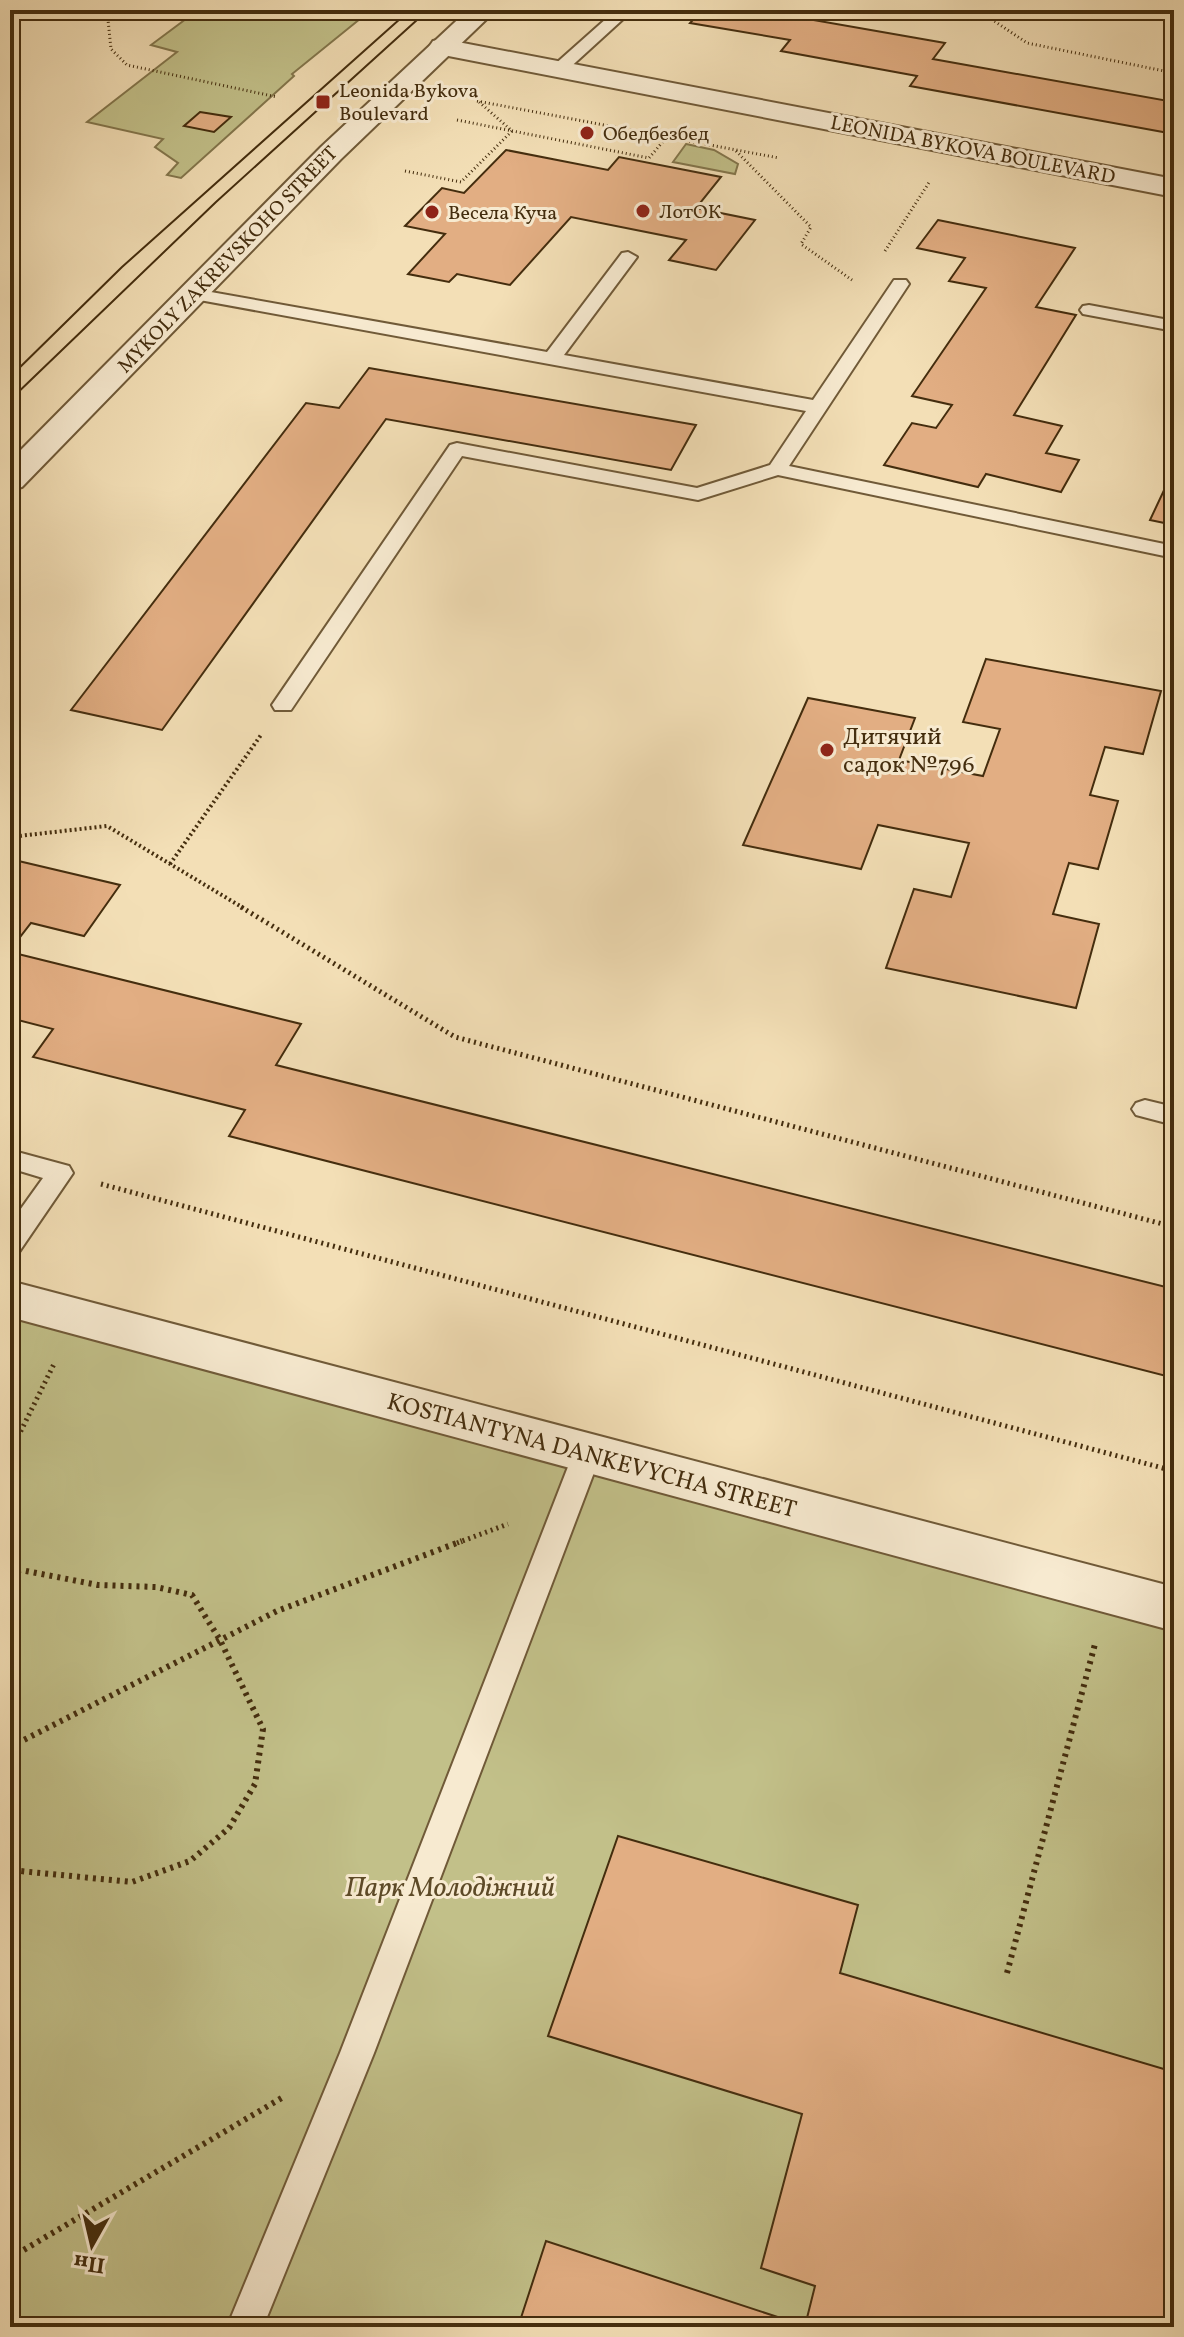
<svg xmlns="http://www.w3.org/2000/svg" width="1184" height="2337" font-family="Vollkorn,serif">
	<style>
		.green { fill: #c2c089; stroke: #83764c; stroke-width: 2 }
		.building { fill: #e2ae83; stroke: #442d0e; stroke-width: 2 }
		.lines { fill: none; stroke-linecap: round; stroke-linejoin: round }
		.service-casing { stroke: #705a38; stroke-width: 4 }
		.minor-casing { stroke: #705a38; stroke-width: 4 }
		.tertiary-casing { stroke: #705a38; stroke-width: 4 }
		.path-far3 { stroke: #442d0e; stroke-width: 3; stroke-dasharray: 1 3; stroke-linecap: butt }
		.path-far2 { stroke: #442d0e; stroke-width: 4; stroke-dasharray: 2 3; stroke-linecap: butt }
		.path-far1 { stroke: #442d0e; stroke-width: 5; stroke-dasharray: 2 4; stroke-linecap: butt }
		.path { stroke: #442d0e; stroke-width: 6; stroke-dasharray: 3 5; stroke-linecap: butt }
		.service { fill: #f7ead0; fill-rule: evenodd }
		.minor { fill: #f7ead0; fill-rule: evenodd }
		.tertiary { fill: #f7ead0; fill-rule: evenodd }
		.tram { stroke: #442d0e; stroke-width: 2 }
		.poi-dot { fill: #8f2418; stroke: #f7ead0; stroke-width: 3 }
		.labels { text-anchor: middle; stroke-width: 6; stroke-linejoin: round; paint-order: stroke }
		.far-poi-label { font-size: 20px; fill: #442d0e; stroke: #f7ead0; text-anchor: start }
		.far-street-label { font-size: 20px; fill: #442d0e; stroke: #f7ead0 }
		.poi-label { font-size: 24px; fill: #442d0e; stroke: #f7ead0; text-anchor: start }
		.street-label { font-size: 24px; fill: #442d0e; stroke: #f7ead0 }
		.near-park-label { font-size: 28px; font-style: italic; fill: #5d4a27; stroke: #f7ead0 }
	</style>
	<rect width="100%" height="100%" fill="#f3dfb6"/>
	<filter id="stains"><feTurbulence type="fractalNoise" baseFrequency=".0025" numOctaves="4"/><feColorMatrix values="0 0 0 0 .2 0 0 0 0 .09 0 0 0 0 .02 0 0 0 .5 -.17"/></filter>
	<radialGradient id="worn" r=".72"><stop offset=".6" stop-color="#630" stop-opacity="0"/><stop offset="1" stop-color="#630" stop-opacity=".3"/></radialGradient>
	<g class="green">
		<polygon points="198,10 371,10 292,74 294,76 181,178 167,175 178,163 155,147 163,139 87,122 177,52 151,45"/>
		<polygon points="686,144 714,150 738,164 735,174 673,162"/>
		<polygon points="10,1316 1174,1622 1174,2327 10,2327"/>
	</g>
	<g class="building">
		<polygon points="702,10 756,10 945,43 933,59 1174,102 1174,134 910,86 917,76 781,51 790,40 690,23"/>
		<polygon points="200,112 231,117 214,132 184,126"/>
		<polygon points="506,150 608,170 619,157 721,177 696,208 755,220 716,270 669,260 686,240 571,217 510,285 457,274 449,282 408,274 445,234 405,226 442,188 464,193"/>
		<polygon points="938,220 1075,248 1036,307 1076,315 1014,415 1062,426 1046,453 1079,460 1061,492 986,474 978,487 884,465 912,423 936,428 952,405 912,396 986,288 949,281 965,258 917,248"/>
		<polygon points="369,368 696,425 671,470 386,419 162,730 71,710 306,403 339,408"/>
		<polygon points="1174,469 1174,525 1150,520"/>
		<polygon points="986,659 1161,691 1143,754 1105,747 1090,795 1118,801 1098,869 1069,863 1053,914 1099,924 1076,1008 886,968 914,889 951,897 969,843 878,825 861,869 743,845 808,698 915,718 899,760 983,776 1000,729 963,722"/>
		<polygon points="10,859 120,885 84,936 31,923 10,950"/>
		<polygon points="10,952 301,1024 276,1065 1174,1289 1174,1378 229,1136 245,1110 33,1057 53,1029 10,1018"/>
		<polygon points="618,1836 858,1905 840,1973 1174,2072 1174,2327 518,2327 546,2241 805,2326 815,2286 761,2268 802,2114 548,2036"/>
	</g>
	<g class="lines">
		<defs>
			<g id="service">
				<polygon points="616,10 633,10 565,72 553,72 553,66"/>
				<polygon points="628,252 637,257 564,355 813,400 894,280 906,280 909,284 789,466 1174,546 1174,558 778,475 698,500 462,456 291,710 275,710 272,705 450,445 457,443 697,488 770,465 806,411 194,299 188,298 185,294 188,290 194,289 547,352 622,253"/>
				<polygon points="1089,305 1174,321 1174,331 1083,314 1080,310 1083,306"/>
				<polygon points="1145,1100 1174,1107 1174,1125 1136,1115 1132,1109 1136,1103"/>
				<polygon points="10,1150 69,1166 73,1173 19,1252 10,1255 10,1224 43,1178 10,1168"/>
				<polygon points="587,1442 597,1446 601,1454 374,2053 263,2327 227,2327 340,2053 573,1454 577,1446"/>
			</g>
			<g id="minor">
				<polygon points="442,39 1174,179 1174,197 433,53 429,47 433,41"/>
				<polygon points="10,1281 1174,1587 1174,1631 10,1317"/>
			</g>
			<polygon id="tertiary" points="468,10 496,10 341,159 22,487 10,490 10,461 321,147"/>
		</defs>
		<use href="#service" class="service-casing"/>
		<use href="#minor" class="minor-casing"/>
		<use href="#tertiary" class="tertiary-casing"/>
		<g class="path-far3">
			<polyline points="107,10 111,49 127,65 277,97"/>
			<polyline points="978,10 1027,43 1174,73"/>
			<polyline points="477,101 779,158"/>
			<polyline points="457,120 649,158 666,138"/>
			<polyline points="736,151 811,227 801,244 852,280"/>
			<polyline points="405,171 461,182 512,131 478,101"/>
			<polyline points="885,251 930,181"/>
		</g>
		<g class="path-far2">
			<polyline points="10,837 107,826 245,909"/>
			<polyline points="170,864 261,735"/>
		</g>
		<g class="path-far1">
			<polyline points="241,907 455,1037 1174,1227"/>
			<polyline points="101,1184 1174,1471"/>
			<polyline points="10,1453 54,1364"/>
			<polyline points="457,1543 508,1524"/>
		</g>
		<g class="path">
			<polyline points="10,1571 21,1570 98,1585 156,1587 192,1595 220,1640 263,1729 255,1784 229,1828 190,1861 132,1882 10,1870"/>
			<polyline points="10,1747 277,1611 462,1541"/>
			<polyline points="1007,1973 1095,1644"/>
			<polyline points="10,2258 285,2096"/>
		</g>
		<use href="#service" class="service"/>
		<use href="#minor" class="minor"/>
		<use href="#tertiary" class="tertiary"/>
		<g class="tram">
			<polyline points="10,377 122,267 410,10"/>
			<polyline points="10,400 216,202 428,10"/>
		</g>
	</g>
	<g class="poi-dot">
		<rect x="315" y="94" width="16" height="16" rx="4"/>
		<circle cx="587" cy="133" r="8"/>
		<circle cx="643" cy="211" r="8"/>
		<circle cx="432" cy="212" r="8"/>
		<circle cx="827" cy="750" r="8"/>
	</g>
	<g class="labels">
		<g class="far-poi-label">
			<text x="339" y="97">Leonida Bykova<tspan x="339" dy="23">Boulevard</tspan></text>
			<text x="603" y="140">Обедбезбед</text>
			<text x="659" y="218">ЛотОК</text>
			<text x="448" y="219">Весела Куча</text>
		</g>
		<g class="far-street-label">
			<text transform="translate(973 149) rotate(11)" y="7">LEONIDA BYKOVA BOULEVARD</text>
			<text transform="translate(227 259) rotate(-46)" y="7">MYKOLY ZAKREVSKOHO STREET</text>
		</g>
		<g class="poi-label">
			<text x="843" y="744">Дитячий<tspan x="843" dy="28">садок №796</tspan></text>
		</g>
		<g class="street-label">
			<text transform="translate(592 1455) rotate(15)" y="8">KOSTIANTYNA DANKEVYCHA STREET</text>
		</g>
		<g class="near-park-label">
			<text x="450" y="1896">Парк Молодіжний</text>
		</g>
	</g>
	<rect width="1184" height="2337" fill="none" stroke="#f3dfb6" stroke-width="40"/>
	<rect x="12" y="12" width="1160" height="2313" fill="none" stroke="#442d0e" stroke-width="4"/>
	<rect x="20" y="20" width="1144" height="2297" fill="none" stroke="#442d0e" stroke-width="2"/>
	<g transform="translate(92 2245) rotate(188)" stroke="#f7ead0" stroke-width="6" paint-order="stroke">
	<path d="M0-6L14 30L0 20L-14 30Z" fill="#442d0e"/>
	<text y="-12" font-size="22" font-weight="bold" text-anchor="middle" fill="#442d0e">Пн</text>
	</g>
	<rect width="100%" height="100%" filter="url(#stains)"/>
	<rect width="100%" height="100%" fill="url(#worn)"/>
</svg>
